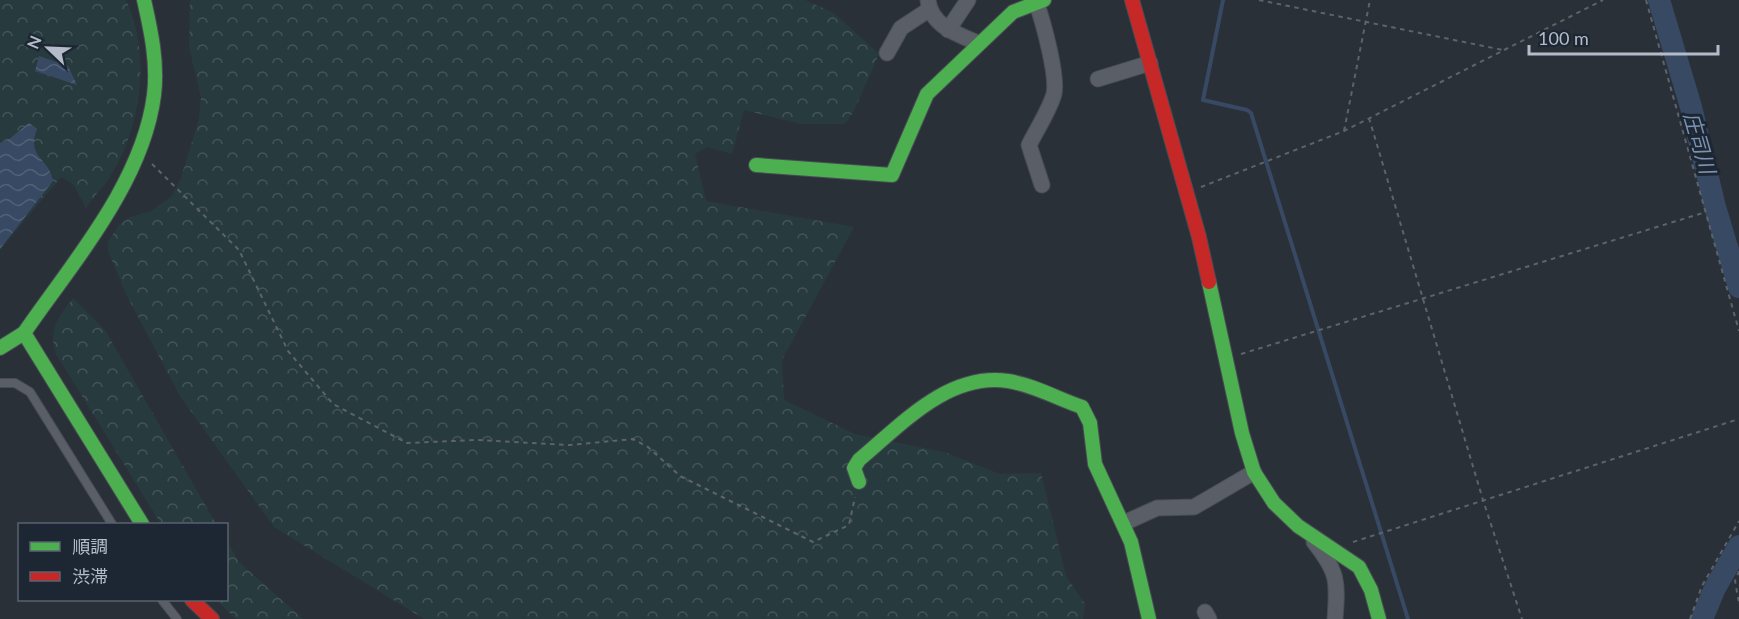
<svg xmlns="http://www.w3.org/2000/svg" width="1739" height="619" font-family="Lato,'Noto Sans JP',sans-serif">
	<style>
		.forest { fill: url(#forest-crowns) }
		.water { fill: url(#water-waves) }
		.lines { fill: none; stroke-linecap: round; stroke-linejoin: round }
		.stream { stroke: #384963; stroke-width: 4 }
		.river { stroke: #384963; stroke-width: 22 }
		.lane-casing { stroke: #484c53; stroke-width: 10 }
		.street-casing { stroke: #484c53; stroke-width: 17 }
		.fast-casing { stroke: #484c53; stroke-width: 16 }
		.jam-casing { stroke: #484c53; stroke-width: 16 }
		.path { stroke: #5d636a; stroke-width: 2; stroke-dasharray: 4.5 4.5; stroke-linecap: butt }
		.lane { stroke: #5a5e66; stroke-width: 8 }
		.street { stroke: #5a5e66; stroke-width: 15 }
		.fast { stroke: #4caf50; stroke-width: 14 }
		.jam { stroke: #c62828; stroke-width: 14 }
		.labels { text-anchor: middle; stroke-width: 6; stroke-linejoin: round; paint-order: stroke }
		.water-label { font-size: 21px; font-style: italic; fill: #7c92b1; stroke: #1d2633 }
	</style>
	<defs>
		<pattern id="forest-crowns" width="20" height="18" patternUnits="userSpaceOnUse" patternTransform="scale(1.5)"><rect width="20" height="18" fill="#273a3e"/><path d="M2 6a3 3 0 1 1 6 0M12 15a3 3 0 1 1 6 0" fill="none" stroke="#445559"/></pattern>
		<pattern id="water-waves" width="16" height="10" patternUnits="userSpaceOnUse" patternTransform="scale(1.5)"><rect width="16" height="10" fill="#384963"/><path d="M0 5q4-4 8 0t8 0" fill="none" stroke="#526178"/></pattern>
	</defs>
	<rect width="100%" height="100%" fill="#2a3038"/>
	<g class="forest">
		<path d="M0 0H126C151 53 142 126 111 175 104 187 93 196 86 208L73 184 61 177 0 250Z"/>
		<polygon points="190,0 805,0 834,13 879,54 854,111 845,124 801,124 744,110 732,154 707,147 695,154 706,201 854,227 782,360 784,400 855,434 944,452 1000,474 1041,473 1066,576 1085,604 1083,619 424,619 274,527 180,396 127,296 108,251 108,242 119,225 130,217 151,211 172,196 181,178 199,119 201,97 189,47"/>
		<path d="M73 298 105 330 216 524H161L56 354C48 329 58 317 73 298Z"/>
		<polygon points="227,541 239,562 303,619 236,619 216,600 226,600"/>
	</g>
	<g class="water">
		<polygon points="39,56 68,66 77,85 35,71"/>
		<path d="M29 123 37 129C26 158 49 157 53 181L0 249V143L8 140Z"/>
	</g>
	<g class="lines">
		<polyline class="stream" points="1223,0 1203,100 1247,110 1251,113 1408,619"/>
		<g class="river">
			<polyline points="1659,0 1691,107 1715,207 1739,287"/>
			<polyline points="1702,619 1715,588 1739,546"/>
		</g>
		<defs>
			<g id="lane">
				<polyline points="0,383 15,383 30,392 112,524"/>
				<polyline points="162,600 177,619"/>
			</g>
			<g id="street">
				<path d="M928 0C931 26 957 34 978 43"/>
				<path d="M1036 2C1043 21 1058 76 1054 94 1049 111 1037 129 1029 145L1042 185"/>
				<polyline points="948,30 968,0"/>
				<polyline points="887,53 901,28 930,9"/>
				<polyline points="1098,79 1150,63"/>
				<polyline points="1124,523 1157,508 1194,507 1254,472"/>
				<path d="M1314 542C1338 572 1338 581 1335 619"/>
				<polyline points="1205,612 1209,619"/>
			</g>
			<g id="fast">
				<polyline points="756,165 892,175 927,94 1013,12 1044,0"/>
				<polyline points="1209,282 1242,433 1254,472 1274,503 1298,526 1359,567 1371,590 1379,619"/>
				<path d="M24 333C73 262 143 182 154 95 158 63 151 31 144 0"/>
				<polyline points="0,348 24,333 142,524"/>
				<path d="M859 482 854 468 859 460C901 425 948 372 1008 381 1034 385 1058 399 1082 407L1090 423 1095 464 1131 542 1149 619"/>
			</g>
			<g id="jam">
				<polyline points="1132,0 1199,237 1209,282"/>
				<polyline points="192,600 212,619"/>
			</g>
		</defs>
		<use href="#lane" class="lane-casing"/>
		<use href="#street" class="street-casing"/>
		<use href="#fast" class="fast-casing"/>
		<use href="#jam" class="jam-casing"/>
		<g class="path">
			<polyline points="1259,0 1503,50"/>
			<polyline points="1646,0 1739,331"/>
			<polyline points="1369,118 1483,500 1522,619"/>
			<polyline points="1344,131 1370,0"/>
			<polyline points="152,164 239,250 288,351 333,404 407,443 476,440 570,445 633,439 648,447 680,476 813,542 849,525 855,497"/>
			<polyline points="1201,187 1344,131 1603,0"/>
			<polyline points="1241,354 1706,212"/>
			<polyline points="1353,542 1739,419"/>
			<polyline points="1739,571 1735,581 1739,603"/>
			<polyline points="1690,619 1702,586 1739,521"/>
		</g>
		<use href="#lane" class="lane"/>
		<use href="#street" class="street"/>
		<use href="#fast" class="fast"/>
		<use href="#jam" class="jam"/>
	</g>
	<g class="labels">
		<g class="water-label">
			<text transform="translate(1699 143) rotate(74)" y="7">庄司川</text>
		</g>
	</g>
	<rect x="18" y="523" width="210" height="78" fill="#1d2633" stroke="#59626f" stroke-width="1.5"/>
	<rect x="30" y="542" width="30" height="9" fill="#4caf50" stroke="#59626f" stroke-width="1.5"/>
	<text x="72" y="553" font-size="18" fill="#b4bcc9">順調</text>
	<rect x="30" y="572" width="30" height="9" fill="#c62828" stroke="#59626f" stroke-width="1.5"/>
	<text x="72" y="583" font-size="18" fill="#b4bcc9">渋滞</text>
	<g transform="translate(48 48) rotate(293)" stroke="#1d2633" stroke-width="4.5" paint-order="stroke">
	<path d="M0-4.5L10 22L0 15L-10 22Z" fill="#b4bcc9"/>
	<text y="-9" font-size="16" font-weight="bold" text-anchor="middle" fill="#b4bcc9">N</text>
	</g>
	<path d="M1529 45v9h189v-9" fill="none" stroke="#b4bcc9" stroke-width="3"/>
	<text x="1538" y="45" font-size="18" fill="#b4bcc9" stroke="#1d2633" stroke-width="4.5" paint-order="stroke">100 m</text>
</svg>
